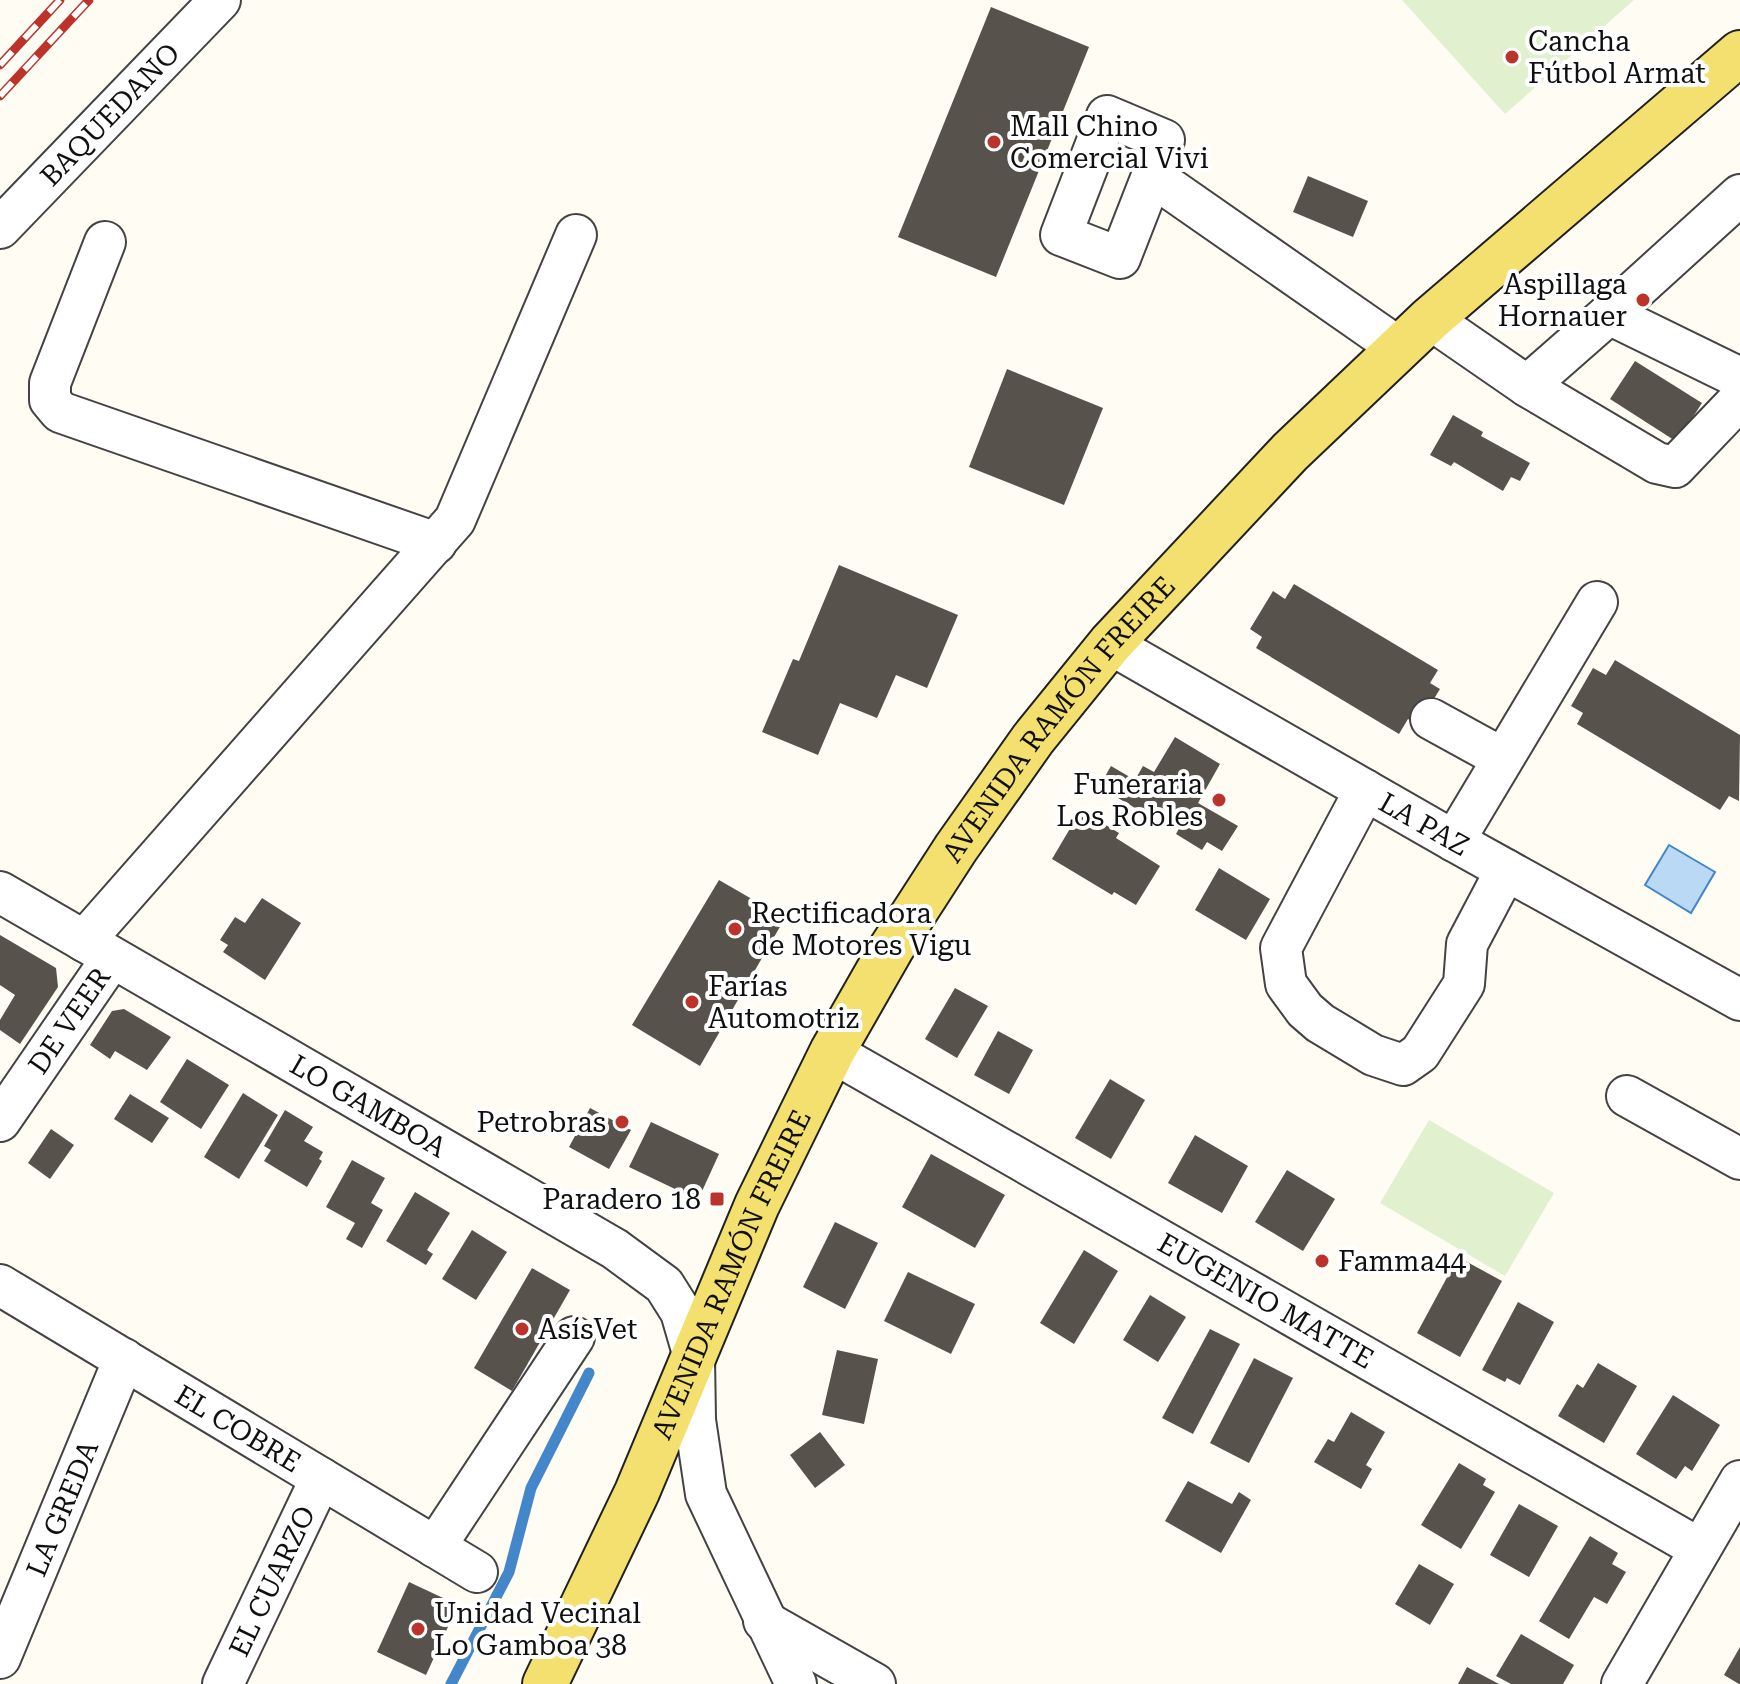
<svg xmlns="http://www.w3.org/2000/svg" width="1740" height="1684" font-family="'Roboto Serif',serif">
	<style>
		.pitch { fill: #e1f0cf }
		.water { fill: #b9d9f4; stroke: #4386c9; stroke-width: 2 }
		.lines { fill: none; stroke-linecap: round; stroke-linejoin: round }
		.stream { stroke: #4386c9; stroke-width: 11 }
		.building { fill: #58524c }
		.minor-casing { stroke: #434343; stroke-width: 44 }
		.major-casing { stroke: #212121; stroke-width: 48 }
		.minor { stroke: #fff; stroke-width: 40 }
		.major { stroke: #f4e06e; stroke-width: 44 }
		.rail-casing { stroke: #bc332b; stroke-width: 9 }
		.rail { stroke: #fff; stroke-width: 6; stroke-dasharray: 18; stroke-linecap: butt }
		.poi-dot { fill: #bc332b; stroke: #fff; stroke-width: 3 }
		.labels { text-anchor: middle; stroke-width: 8; stroke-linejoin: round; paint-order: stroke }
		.poi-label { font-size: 28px; fill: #101010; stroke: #fff; text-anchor: start }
		.street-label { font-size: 28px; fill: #101010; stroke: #fff }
	</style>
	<rect width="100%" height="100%" fill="#fffdf3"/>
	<g class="pitch">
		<polygon points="1402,0 1634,0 1505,114"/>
		<polygon points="1429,1120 1554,1193 1505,1276 1380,1203"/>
	</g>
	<polygon class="water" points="1669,845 1715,872 1691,913 1645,885"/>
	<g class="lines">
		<polyline class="stream" points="451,1684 509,1572 531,1488 589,1373"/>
	</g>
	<g class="building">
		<polygon points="991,7 1089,47 996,277 898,237"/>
		<polygon points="1308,176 1368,201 1353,237 1293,212"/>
		<polygon points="1635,361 1702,403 1677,442 1610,399"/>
		<polygon points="1007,369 1103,408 1064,505 969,467"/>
		<polygon points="1453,415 1483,432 1481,436 1530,463 1520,481 1511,477 1503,491 1454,462 1451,466 1430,455"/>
		<polygon points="839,565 958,615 927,688 896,675 877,718 840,703 818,755 762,732 793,659 799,661"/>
		<polygon points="1294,584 1438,670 1430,683 1440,689 1418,725 1408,719 1399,734 1256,648 1262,637 1250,629 1273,591 1285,599"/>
		<polygon points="1615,660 1740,735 1739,801 1729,796 1720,810 1577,724 1583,713 1571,706 1593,668 1606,675"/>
		<polygon points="1175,737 1220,764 1198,803 1238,826 1222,851 1207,842 1202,850 1176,834 1181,825 1158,812 1154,819 1099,787 1111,766 1135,780 1143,766 1154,772"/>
		<polygon points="1081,810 1119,833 1116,838 1160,866 1136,905 1114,892 1112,895 1052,859"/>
		<polygon points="1219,868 1270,899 1246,940 1195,910"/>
		<polygon points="719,880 785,918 700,1066 632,1025"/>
		<polygon points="262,898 301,923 265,980 223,952 228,945 220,940 235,917 245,923"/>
		<polygon points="0,935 56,968 58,987 20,1044 0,1030 0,1020 15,995 0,985"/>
		<polygon points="955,988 988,1006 957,1058 925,1039"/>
		<polygon points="124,1009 171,1037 147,1070 115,1051 110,1059 90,1045 112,1011"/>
		<polygon points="998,1031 1033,1050 1009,1094 974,1075"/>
		<polygon points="187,1059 229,1085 201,1129 160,1102"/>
		<polygon points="1110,1079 1145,1100 1111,1159 1075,1138"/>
		<polygon points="243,1093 278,1115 239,1179 204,1157"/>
		<polygon points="130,1094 169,1118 152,1143 114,1119"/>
		<polygon points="590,1108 631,1130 609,1169 569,1147"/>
		<polygon points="285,1110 313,1127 304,1141 323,1152 319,1159 322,1161 307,1187 264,1161 271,1150 264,1146"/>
		<polygon points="651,1122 719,1154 698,1200 629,1167"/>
		<polygon points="51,1129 74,1145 50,1179 28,1163"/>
		<polygon points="1195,1135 1248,1166 1222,1213 1168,1183"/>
		<polygon points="931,1154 1005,1195 975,1248 902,1207"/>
		<polygon points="352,1160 385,1178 371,1203 383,1210 362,1248 346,1239 355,1223 326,1207"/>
		<polygon points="1287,1170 1335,1199 1303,1251 1255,1222"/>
		<polygon points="415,1192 450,1213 427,1250 433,1254 426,1265 386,1241"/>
		<polygon points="835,1222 878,1243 845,1309 803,1287"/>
		<polygon points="472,1230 507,1252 476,1300 442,1279"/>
		<polygon points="1084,1250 1118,1271 1074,1344 1040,1323"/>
		<polygon points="1458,1257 1502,1281 1460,1357 1417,1333"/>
		<polygon points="532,1268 570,1290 512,1391 474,1368"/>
		<polygon points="908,1272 975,1304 951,1354 884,1321"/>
		<polygon points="1150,1295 1186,1317 1158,1362 1123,1340"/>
		<polygon points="1518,1302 1554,1322 1520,1385 1507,1378 1505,1382 1482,1370"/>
		<polygon points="1210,1329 1240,1344 1193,1434 1162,1418"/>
		<polygon points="837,1350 878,1359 864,1424 822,1415"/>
		<polygon points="1254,1358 1293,1378 1249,1463 1210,1443"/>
		<polygon points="1598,1363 1637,1386 1604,1443 1558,1416 1577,1384 1583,1388"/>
		<polygon points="1673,1395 1720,1425 1692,1471 1685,1466 1676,1479 1636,1454"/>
		<polygon points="1351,1412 1385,1432 1366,1465 1372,1469 1361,1489 1314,1462 1328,1439 1334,1442"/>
		<polygon points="820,1432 845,1465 815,1488 790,1455"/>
		<polygon points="1459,1463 1486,1479 1483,1485 1495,1492 1461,1549 1421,1525"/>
		<polygon points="1188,1481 1232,1504 1239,1492 1251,1500 1221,1553 1165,1521"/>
		<polygon points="1519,1504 1558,1526 1529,1577 1490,1555"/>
		<polygon points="1590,1536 1618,1553 1612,1564 1626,1572 1607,1604 1594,1597 1569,1639 1539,1621"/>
		<polygon points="1419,1564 1454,1584 1430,1625 1395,1604"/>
		<polygon points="409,1582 458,1605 426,1675 377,1652"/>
		<polygon points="1521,1634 1574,1665 1563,1684 1511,1684 1496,1676"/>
		<polygon points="1740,1647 1740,1684 1739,1684 1724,1675"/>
		<polygon points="1467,1667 1499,1684 1458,1684"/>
	</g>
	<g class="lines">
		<defs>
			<g id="minor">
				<polyline points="1152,176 1120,258 1061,235 1107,116 1164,140 1152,176 1399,348"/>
				<path id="s1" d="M0 228 220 0"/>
				<polyline points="105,242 50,383 50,400 60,412 436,543"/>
				<polyline points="1609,314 1740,195"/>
				<polyline points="1430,319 1527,386 1609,314 1740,378"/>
				<polyline points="1527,386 1657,463 1675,467 1740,399"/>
				<path id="s2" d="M1110 644 1454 841 1740 1000"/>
				<polyline points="1431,719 1502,758"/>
				<polyline points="1365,790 1281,948 1286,984 1305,1010 1320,1023 1373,1055 1403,1065 1420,1053 1464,984 1467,944 1506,870"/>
				<polyline points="1454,841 1597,602"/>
				<path id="s3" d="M0 892 615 1249 664 1285 681 1312 694 1357 695 1420 706 1494 796 1684"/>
				<polyline points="84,941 455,520 576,235"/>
				<path id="s4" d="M832 1052 1700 1549"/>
				<polyline points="1627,1096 1740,1159"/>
				<path id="s5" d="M0 1121 112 958"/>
				<path id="s6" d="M0 1285 477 1572"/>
				<polyline points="435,1547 574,1337"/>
				<polyline points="764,1621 875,1684"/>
				<path id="s7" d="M0 1658 124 1359"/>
				<path id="s8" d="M223 1684 321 1478"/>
				<polyline points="1622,1684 1740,1481"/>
			</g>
			<g id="major">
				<path id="s9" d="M545 1684 637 1492 757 1205 832 1052 892 947 956 848 1033 739 1110 644 1290 452 1430 319 1740 53"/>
			</g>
		</defs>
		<use href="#minor" class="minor-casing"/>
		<use href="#major" class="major-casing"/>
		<use href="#minor" class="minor"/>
		<use href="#major" class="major"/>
		<defs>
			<g id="rail">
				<polyline points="0,65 60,0"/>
				<polyline points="0,96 89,0"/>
			</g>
		</defs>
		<use href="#rail" class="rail-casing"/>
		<use href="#rail" class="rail"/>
	</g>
	<g class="poi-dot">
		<circle cx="1512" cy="57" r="8"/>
		<circle cx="994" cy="142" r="8"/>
		<circle cx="1643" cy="300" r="8"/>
		<circle cx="1219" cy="800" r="8"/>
		<circle cx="735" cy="929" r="8"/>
		<circle cx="692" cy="1002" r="8"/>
		<circle cx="622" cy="1122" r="8"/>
		<rect x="709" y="1191" width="16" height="16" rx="4"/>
		<circle cx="1322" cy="1261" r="8"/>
		<circle cx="522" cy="1329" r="8"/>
		<circle cx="418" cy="1629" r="8"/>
	</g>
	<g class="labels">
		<g class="poi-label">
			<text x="1528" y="51">Cancha<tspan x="1528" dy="32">Fútbol Armat</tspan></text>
			<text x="1010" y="136">Mall Chino<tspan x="1010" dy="32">Comercial Vivi</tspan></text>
			<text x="1627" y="294" text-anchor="end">Aspillaga<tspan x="1627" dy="32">Hornauer</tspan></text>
			<text x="1203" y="794" text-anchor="end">Funeraria<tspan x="1203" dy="32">Los Robles</tspan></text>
			<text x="751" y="923">Rectificadora<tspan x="751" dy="32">de Motores Vigu</tspan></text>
			<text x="708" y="996">Farías<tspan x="708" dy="32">Automotriz</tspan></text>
			<text x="606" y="1132" text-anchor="end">Petrobras</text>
			<text x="701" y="1209" text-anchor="end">Paradero 18</text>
			<text x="1338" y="1271">Famma44</text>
			<text x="538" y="1339">AsísVet</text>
			<text x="434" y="1623">Unidad Vecinal<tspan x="434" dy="32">Lo Gamboa 38</tspan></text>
		</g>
		<g class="street-label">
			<text dy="10" stroke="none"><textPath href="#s1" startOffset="158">BAQUEDANO</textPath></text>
			<text dy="10" stroke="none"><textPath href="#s9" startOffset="1098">AVENIDA RAMÓN FREIRE</textPath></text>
			<text dy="10" stroke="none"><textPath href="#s2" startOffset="362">LA PAZ</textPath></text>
			<text dy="10" stroke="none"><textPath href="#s5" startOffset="122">DE VEER</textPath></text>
			<text dy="10" stroke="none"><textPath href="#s3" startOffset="426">LO GAMBOA</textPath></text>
			<text dy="10" stroke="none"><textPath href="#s9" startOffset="450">AVENIDA RAMÓN FREIRE</textPath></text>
			<text dy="10" stroke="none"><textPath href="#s4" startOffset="500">EUGENIO MATTE</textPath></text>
			<text dy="10" stroke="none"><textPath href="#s6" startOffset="278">EL COBRE</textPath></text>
			<text dy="10" stroke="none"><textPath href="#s7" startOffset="162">LA GREDA</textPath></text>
			<text dy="10" stroke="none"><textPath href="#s8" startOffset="114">EL CUARZO</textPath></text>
		</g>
	</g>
</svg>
